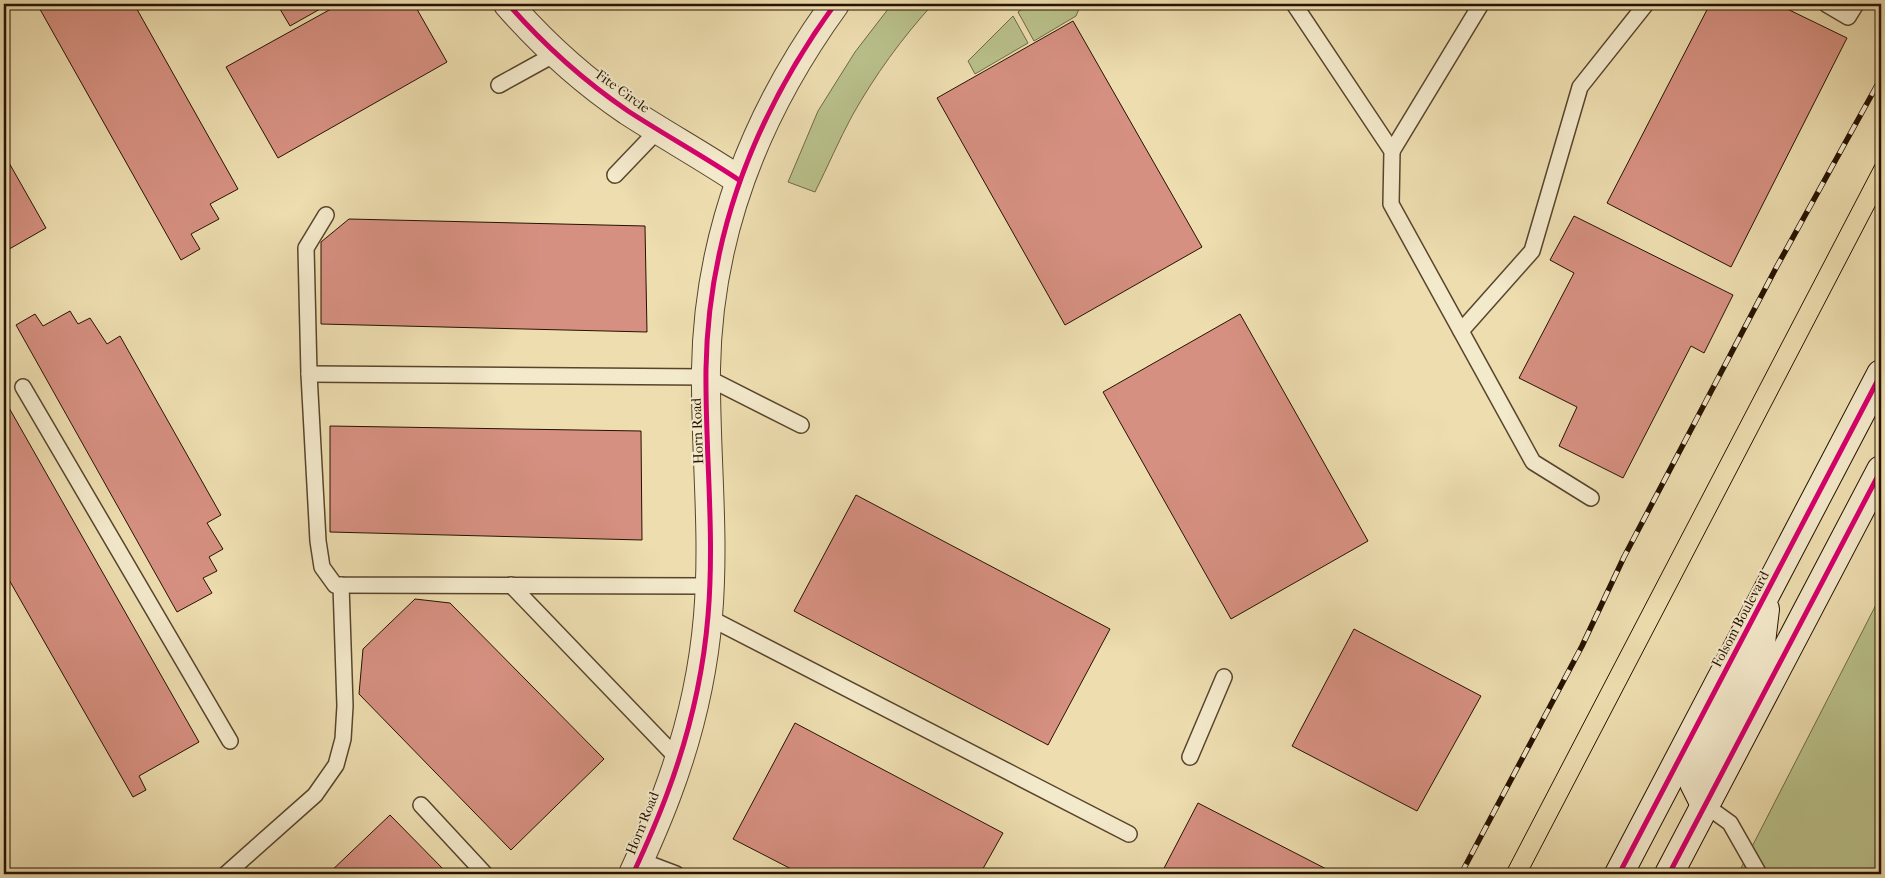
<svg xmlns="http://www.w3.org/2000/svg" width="1885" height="878" font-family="'IM FELL French Canon',serif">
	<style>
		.green { fill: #b9c08a; stroke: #706945 }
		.building { fill: #d69081; stroke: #261200 }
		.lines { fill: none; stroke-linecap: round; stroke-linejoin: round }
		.service-casing { stroke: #58452c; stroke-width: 18 }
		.tertiary-casing { stroke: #58452c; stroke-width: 30 }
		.secondary-casing { stroke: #261200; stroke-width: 30 }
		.service { stroke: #f3e9cb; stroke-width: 15 }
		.tertiary { stroke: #f3e9cb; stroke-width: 28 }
		.secondary { stroke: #f3e9cb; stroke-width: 28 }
		.tram { stroke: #261200; stroke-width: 1 }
		.rail-casing { stroke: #261200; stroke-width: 5.5 }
		.rail { stroke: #f3e9cb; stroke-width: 4; stroke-dasharray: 11; stroke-linecap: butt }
		.cycleway-casing { stroke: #f3e9cb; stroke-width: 8 }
		.cycleway { stroke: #d6006c; stroke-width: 5 }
		.labels { text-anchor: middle; stroke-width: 4; stroke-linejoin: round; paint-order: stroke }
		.street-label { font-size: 14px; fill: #261200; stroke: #f3e9cb }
	</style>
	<rect width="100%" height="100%" fill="#edddaf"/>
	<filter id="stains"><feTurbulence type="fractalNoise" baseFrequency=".004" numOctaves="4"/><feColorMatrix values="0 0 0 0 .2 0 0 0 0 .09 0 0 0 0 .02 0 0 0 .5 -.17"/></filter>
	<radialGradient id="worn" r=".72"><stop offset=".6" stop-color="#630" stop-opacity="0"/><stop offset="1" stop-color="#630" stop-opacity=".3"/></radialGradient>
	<g class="green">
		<path d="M892 4H933C902 38 875 75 852 116 839 140 828 166 815 192L788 182 818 111 855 52Z"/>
		<polygon points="1028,4 1081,4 1076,16 1034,41 1018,12"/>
		<polygon points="1013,16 1028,43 975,74 968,61"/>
		<polygon points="1881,595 1881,874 1738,874"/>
	</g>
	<g class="building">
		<polygon points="37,4 134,4 238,189 210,204 219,219 191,234 200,249 181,260"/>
		<polygon points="277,4 329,4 290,26"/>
		<polygon points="340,4 414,4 447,62 278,158 226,67"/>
		<polygon points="1710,4 1757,4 1761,6 1762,4 1777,4 1847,38 1731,267 1607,203"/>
		<polygon points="1073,21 1202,247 1065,325 937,98"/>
		<polygon points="4,154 46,228 4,252"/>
		<polygon points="1574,216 1733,295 1704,353 1691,346 1623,478 1559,446 1577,407 1519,378 1574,273 1550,260"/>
		<polygon points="349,219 645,226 647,332 321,324 321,242"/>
		<polygon points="70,311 78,324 90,318 107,344 120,336 221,515 207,523 223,549 209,557 217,571 203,578 212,593 177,612 16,325 35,314 43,326"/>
		<polygon points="1240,314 1368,541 1231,619 1103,392"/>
		<polygon points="4,399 199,742 139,776 146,790 133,797 4,571"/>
		<polygon points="330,426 641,431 642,540 330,532"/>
		<polygon points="856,495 1110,629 1048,745 794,611"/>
		<polygon points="415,599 450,603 604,759 511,850 359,694 363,649"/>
		<polygon points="1354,629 1481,696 1417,811 1292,746"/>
		<polygon points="795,723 1003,833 980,874 801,874 733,839"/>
		<polygon points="1198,803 1336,874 1161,874"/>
		<polygon points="390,815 448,874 328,874"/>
	</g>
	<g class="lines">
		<defs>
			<g id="service">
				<polyline points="1294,4 1392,151 1391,204 1533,462 1591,498"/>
				<polyline points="1826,4 1848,17 1856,4"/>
				<polyline points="499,85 557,53"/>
				<polyline points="1392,151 1481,4"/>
				<polyline points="615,175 659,129"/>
				<polyline points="326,215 306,248 309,374 318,541 322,567 335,585 709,586"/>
				<polyline points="1461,331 1532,251 1580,87 1646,4"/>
				<polyline points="309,374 706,377 801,425"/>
				<polyline points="23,387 230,741"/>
				<polyline points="511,585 679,760"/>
				<polyline points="708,617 1129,834"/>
				<polyline points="1190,757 1224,677"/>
				<polyline points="421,805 485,874"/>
				<polyline points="1705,805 1730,823 1759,874"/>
				<polyline points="639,860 676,874"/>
				<polyline points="226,874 315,795 336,765 343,739 345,706 341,585"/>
			</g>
			<g id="tertiary">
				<path d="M508 4C543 44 584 81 628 111 665 135 703 156 739 180"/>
				<path d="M633 874C645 848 657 821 667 794 688 738 703 676 708 616 715 533 705 451 706 369 708 233 756 113 835 4"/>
			</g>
			<g id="secondary">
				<polyline points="1705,805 1694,783 1760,651 1765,609"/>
				<polyline points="1619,874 1881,374"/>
				<polyline points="1669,874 1881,470"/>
			</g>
		</defs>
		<use href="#service" class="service-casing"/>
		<use href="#tertiary" class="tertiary-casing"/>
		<use href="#secondary" class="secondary-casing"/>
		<use href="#service" class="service"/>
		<use href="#tertiary" class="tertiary"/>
		<use href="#secondary" class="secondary"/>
		<g class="tram">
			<polyline points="1505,874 1881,153"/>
			<polyline points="1527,874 1881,195"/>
		</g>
		<defs>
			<polyline id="rail" points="1461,874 1582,646 1624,557 1776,268 1881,78"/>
		</defs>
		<use href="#rail" class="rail-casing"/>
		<use href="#rail" class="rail"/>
		<defs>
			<g id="cycleway">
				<path d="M508 4C543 44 584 81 628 111 665 135 703 156 739 180"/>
				<path d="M633 874C645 848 657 821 667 794 688 738 703 676 708 616 715 533 705 451 706 369 708 233 756 113 835 4"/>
				<polyline points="1619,874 1881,374"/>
				<polyline points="1669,874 1881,470"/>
			</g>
		</defs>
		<use href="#cycleway" class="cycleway-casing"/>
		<use href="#cycleway" class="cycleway"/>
	</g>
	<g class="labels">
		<g class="street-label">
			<text transform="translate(623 91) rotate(36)" y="5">Fite Circle</text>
			<text transform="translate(697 431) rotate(-92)" y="5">Horn Road</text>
			<text transform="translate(1740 619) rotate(-62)" y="5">Folsom Boulevard</text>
			<text transform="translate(642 823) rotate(-68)" y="5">Horn Road</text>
		</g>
	</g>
	<rect width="1885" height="878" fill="none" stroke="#edddaf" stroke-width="20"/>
	<rect x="5" y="5" width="1875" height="868" fill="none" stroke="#261200" stroke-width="2.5"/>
	<rect x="10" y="10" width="1865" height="858" fill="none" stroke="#261200"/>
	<rect width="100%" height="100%" filter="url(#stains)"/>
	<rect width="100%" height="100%" fill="url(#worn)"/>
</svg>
